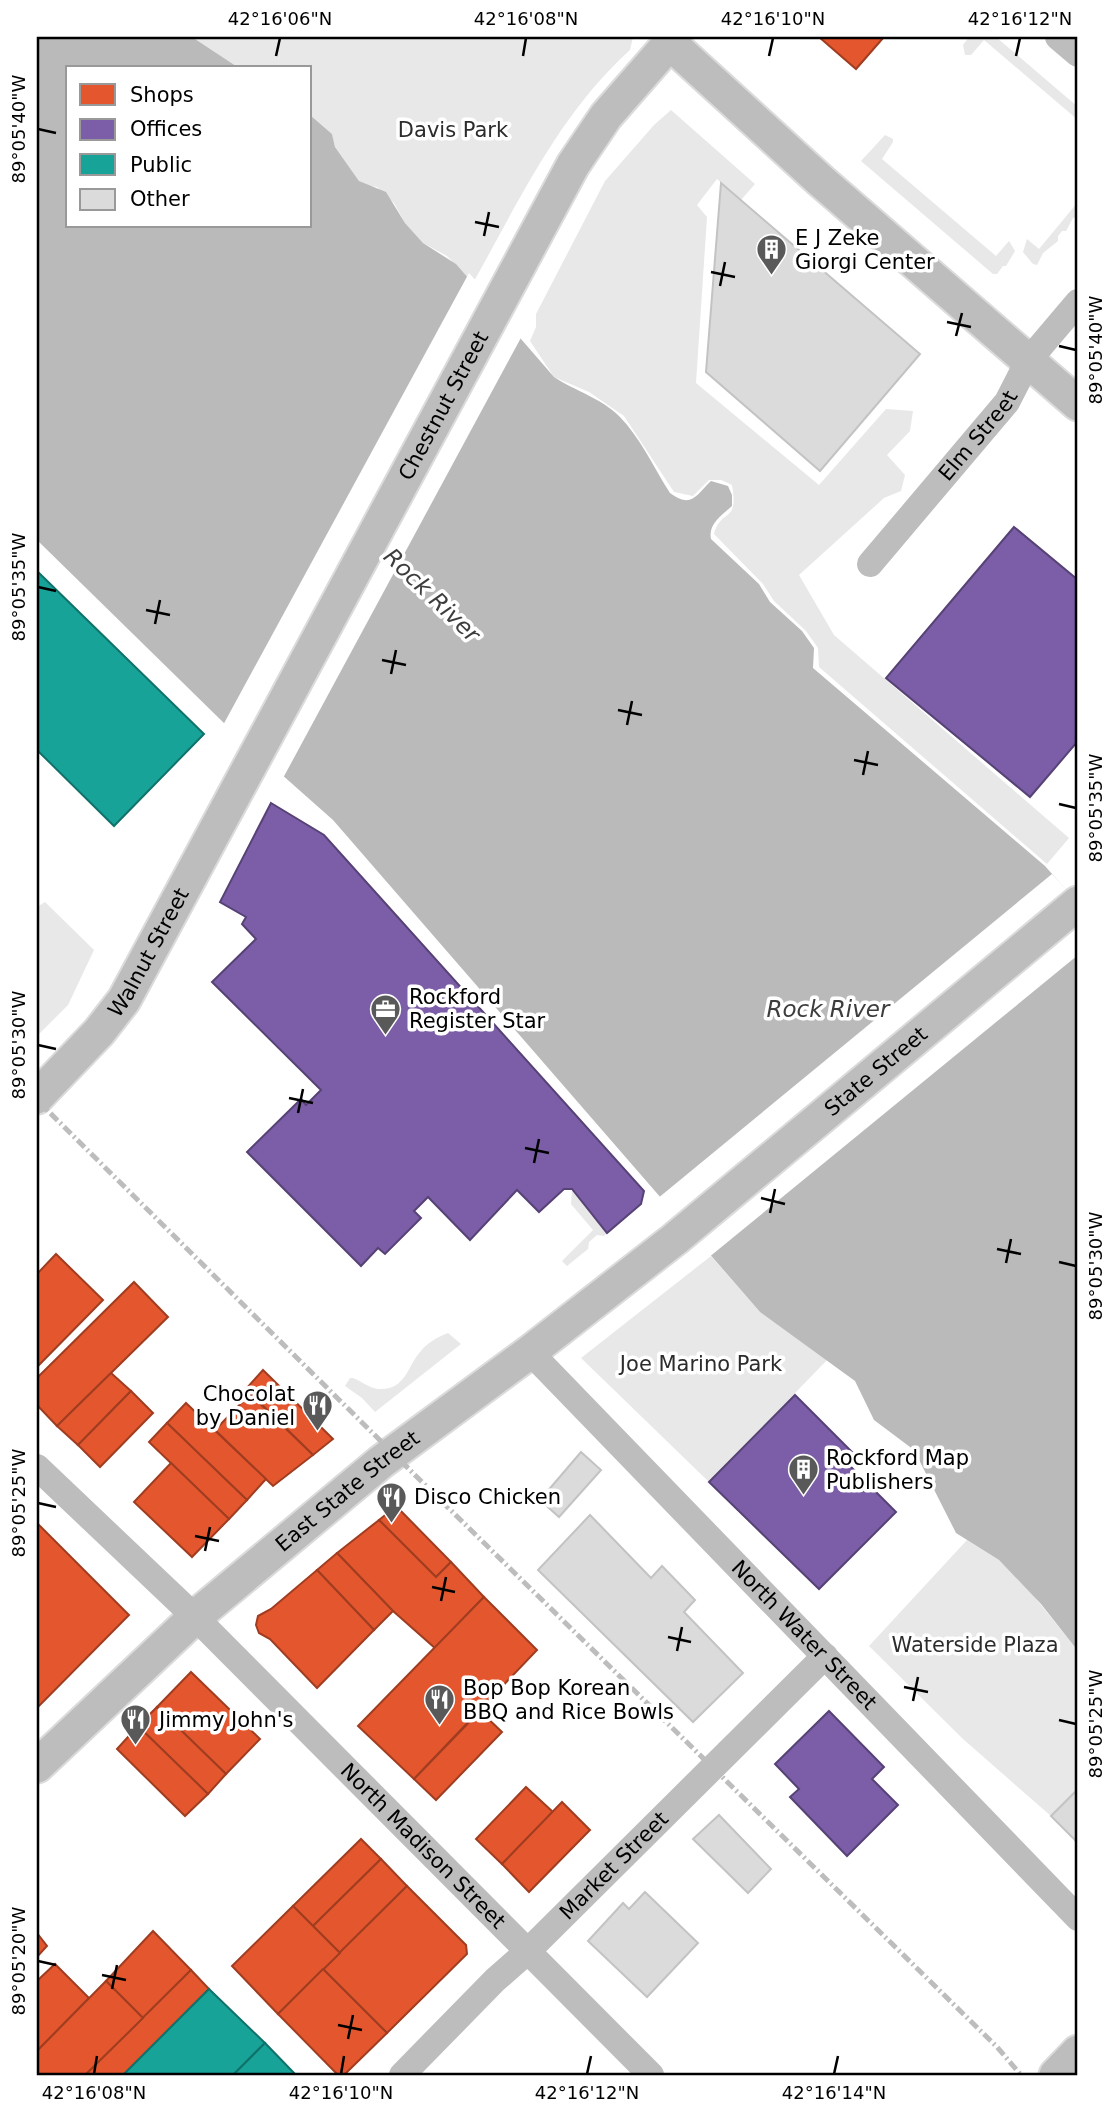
<svg xmlns="http://www.w3.org/2000/svg" width="1115" height="2112" font-family="'DejaVu Sans',sans-serif">
	<style>
		.green { fill: #e8e8e8 }
		.water { fill: #bababa }
		.pier { fill: #fff }
		.shops { fill: #e4572e; stroke: #a03d20; stroke-width: 2 }
		.offices { fill: #7b5ea7; stroke: #564275; stroke-width: 2 }
		.public { fill: #17a398; stroke: #10726a; stroke-width: 2 }
		.building { fill: #dbdbdb; stroke: #c3c3c3; stroke-width: 2 }
		.lines { fill: none; stroke-linecap: round; stroke-linejoin: round }
		.major-casing { stroke: #dbdbdb; stroke-width: 37 }
		.minor { stroke: #bdbdbd; stroke-width: 26 }
		.major { stroke: #bdbdbd; stroke-width: 33 }
		.rail { stroke: #bdbdbd; stroke-width: 5; stroke-dasharray: 10 3.5 2 3.5; stroke-linecap: butt }
		.ticks { fill: none; stroke: #000; stroke-width: 2.5 }
		.labels { text-anchor: middle; stroke-width: 7; stroke-linejoin: round; paint-order: stroke }
		.park-label { font-size: 21px; fill: #2c2c2c; stroke: #fff }
		.poi-label { font-size: 21px; fill: #000; stroke: #fff; text-anchor: start }
		.street-label { font-size: 21px; fill: #000; stroke: #fff }
		.water-label { font-size: 23px; font-style: italic; fill: #3d3d3d; stroke: #fff }
		.neatline { fill: none; stroke: #000; stroke-width: 2.5 }
		.ticks-label { font-size: 18px; text-anchor: middle; fill: #000 }
	</style>
	<rect width="100%" height="100%" fill="#fff"/>
	<g class="green">
		<path d="M192 37H633L630 50C559 114 519 201 473 283L447 256 423 243 405 223 394 203 377 187 366 185 359 181 335 147 332 134 310 115V68H239Z"/>
		<polygon points="969,37 996,37 1078,107 1078,120 984,40 971,55 965,55 963,45"/>
		<path d="M671 110 755 184 741 200 717 179 697 205 707 217 696 383 819 485 886 409 913 411 910 431 887 455 905 475 901 491 884 498 799 575 834 635 1069 838 1047 864 819 667 818 648 806 631 774 601 763 584 714 534C721 507 739 525 732 485L721 480H709L693 496 674 492 624 416 589 392 554 377 530 341 536 327V314L605 181 654 125Z"/>
		<polygon points="885,135 893,139 893,142 882,159 996,256 1009,241 1015,251 1006,266 1003,266 997,274 993,274 861,161"/>
		<polygon points="1078,202 1078,217 1073,218 1066,231 1062,231 1058,236 1058,241 1043,253 1037,265 1033,264 1023,252 1027,239 1039,249"/>
		<polygon points="45,902 94,950 68,1005 37,1036 37,907"/>
		<polygon points="572,1189 607,1233 604,1236 597,1235 589,1242 588,1249 567,1266 562,1261 593,1230 571,1204"/>
		<polygon points="711,1256 760,1312 827,1360 709,1482 581,1358"/>
		<path d="M448 1333 461 1344 375 1412 362 1398 345 1386 350 1378H353C361 1381 369 1388 378 1389 406 1391 407 1366 421 1351 428 1342 438 1337 448 1333Z"/>
		<polygon points="967,1540 999,1560 1033,1595 1078,1651 1078,1789 1051,1816 963,1739 869,1646"/>
	</g>
	<path class="water" d="M37 37H192L239 68H68V226H310V115L332 134 335 147 359 181 386 192 405 223 423 243 456 264 554 377C575 391 601 398 619 416 640 437 654 468 670 493 692 509 696 495 711 481L728 486 732 495V506C721 516 708 524 711 539L759 584 770 602 802 631 814 648 813 668 1045 866 1078 903V1651L1041 1604 999 1560 956 1533 914 1450 874 1420 855 1381 760 1312 333 820 228 727 37 540Z"/>
	<g class="pier">
		<polygon points="469,273 523,334 282,780 222,727"/>
		<polygon points="1052,874 1078,902 1078,955 708,1258 657,1199"/>
	</g>
	<g class="shops">
		<polygon points="819,37 884,37 856,69"/>
		<polygon points="56,1254 103,1300 37,1367 37,1274"/>
		<polygon points="134,1282 168,1317 57,1426 37,1405 37,1378"/>
		<polygon points="263,1370 333,1439 313,1455 246,1389"/>
		<polygon points="111,1373 131,1391 78,1445 57,1426"/>
		<polygon points="131,1391 153,1413 100,1467 78,1445"/>
		<polygon points="250,1394 313,1455 273,1486 215,1430"/>
		<polygon points="186,1403 266,1479 247,1500 167,1423"/>
		<polygon points="167,1423 247,1500 229,1519 149,1442"/>
		<polygon points="171,1463 229,1519 192,1557 134,1502"/>
		<polygon points="396,1506 451,1562 436,1577 379,1520"/>
		<polygon points="379,1520 436,1577 451,1562 484,1597 435,1648 393,1611 337,1553"/>
		<polygon points="37,1523 129,1615 39,1706 37,1703"/>
		<polygon points="337,1553 393,1611 374,1630 317,1570"/>
		<polygon points="317,1570 374,1630 317,1688 270,1639 259,1633 256,1625 258,1616 271,1609"/>
		<polygon points="484,1597 537,1650 414,1779 358,1726"/>
		<polygon points="191,1672 260,1739 226,1774 157,1707"/>
		<polygon points="157,1707 226,1774 208,1794 138,1726"/>
		<polygon points="480,1711 502,1732 436,1800 414,1779"/>
		<polygon points="138,1726 208,1794 185,1816 117,1749"/>
		<polygon points="526,1787 553,1812 502,1864 476,1839"/>
		<polygon points="562,1802 590,1830 529,1892 502,1864"/>
		<polygon points="361,1839 381,1859 313,1926 293,1906"/>
		<polygon points="381,1859 407,1886 340,1953 313,1926"/>
		<polygon points="407,1886 466,1945 467,1954 387,2033 323,1969"/>
		<polygon points="293,1906 340,1953 278,2014 232,1966"/>
		<polygon points="153,1931 191,1970 143,2018 106,1981"/>
		<polygon points="37,1933 47,1946 37,1957"/>
		<polygon points="55,1964 89,1998 37,2051 37,1981"/>
		<polygon points="323,1969 387,2033 344,2075 338,2075 278,2014"/>
		<polygon points="191,1970 209,1989 123,2075 85,2075"/>
		<polygon points="106,1981 143,2018 85,2075 37,2075 37,2051"/>
	</g>
	<g class="offices">
		<polygon points="1014,527 1078,580 1078,741 1030,797 886,678"/>
		<polygon points="271,803 324,835 644,1191 641,1204 607,1233 572,1189 564,1189 539,1212 517,1190 470,1240 428,1197 414,1211 421,1218 385,1254 378,1248 361,1266 247,1152 301,1099 306,1105 321,1090 212,982 256,939 242,924 246,917 220,902"/>
		<polygon points="795,1395 853,1453 845,1461 896,1512 819,1589 709,1482"/>
		<polygon points="829,1711 884,1767 872,1779 898,1805 847,1856 790,1797 799,1789 775,1764"/>
	</g>
	<g class="public">
		<polygon points="37,571 204,734 114,826 37,750"/>
		<polygon points="209,1989 265,2043 233,2075 123,2075"/>
		<polygon points="265,2043 296,2075 233,2075"/>
	</g>
	<g class="building">
		<polygon points="721,183 920,354 820,471 706,372"/>
		<polygon points="581,1452 601,1470 559,1517 540,1500"/>
		<polygon points="590,1515 651,1578 662,1566 695,1600 684,1612 743,1673 693,1722 538,1570"/>
		<polygon points="1078,1789 1078,1843 1051,1816"/>
		<polygon points="719,1815 771,1869 748,1893 693,1839"/>
		<polygon points="645,1892 698,1943 647,1997 588,1941 623,1903 629,1909"/>
	</g>
	<g class="lines">
		<defs>
			<g id="major">
				<polyline points="670,43 821,181 1078,404"/>
				<path id="s5" d="M37 1097 99 1032 124 1000 573 165 606 116 675 37"/>
				<path id="s6" d="M37 1766 195 1617 381 1462 530 1352 675 1239 1078 903"/>
				<polyline points="1056,2075 1078,2052"/>
			</g>
		</defs>
		<use href="#major" class="major-casing"/>
		<g class="minor">
			<polyline points="1058,37 1078,54"/>
			<path id="s1" d="M870 564 1007 402 1028 361 1078 302"/>
			<path id="s2" d="M530 1352 1078 1918"/>
			<path id="s3" d="M37 1467 195 1617 651 2075"/>
			<path id="s4" d="M402 2075 495 1980 527 1952 825 1656"/>
		</g>
		<use href="#major" class="major"/>
		<polyline class="rail" points="37,1100 420,1480 997,2047 1021,2075"/>
	</g>
	<path class="ticks" d="M276 56 280 38M523 56 526 38M769 56 773 38M1016 56 1020 38M38 129 56 133M475 222 499 227M484 236 489 212M711 272 735 277M720 286 725 262M947 322 971 327M956 336 962 313M1059 346 1076 350M38 587 56 591M146 610 170 615M155 624 160 600M382 660 406 665M391 674 396 650M618 710 642 715M627 725 632 701M854 760 878 765M863 775 868 751M1059 804 1076 808M38 1045 56 1049M289 1098 313 1103M298 1113 303 1089M525 1148 549 1153M534 1163 539 1139M761 1198 785 1204M770 1213 775 1189M997 1249 1021 1254M1059 1262 1076 1266M1006 1263 1011 1239M38 1503 56 1507M195 1536 219 1541M205 1551 210 1527M432 1587 455 1592M441 1601 446 1577M668 1637 691 1642M677 1651 682 1627M904 1687 928 1692M913 1701 918 1677M1059 1720 1076 1724M38 1961 56 1965M102 1975 126 1980M112 1989 117 1965M338 2025 362 2030M348 2039 353 2015M94 2074 97 2056M341 2074 344 2056M587 2074 591 2056M834 2074 838 2056"/>
	<defs>
		<symbol id="building-pin" viewBox="-11 -11 22 30"><path d="M0 17L-7.5 6A9.5 9.5 0 1 1 7.5 6Z" fill="#595959" stroke="#fff"/><path d="M-4-6H4V6H1V3H-1V6H-4ZM-2.5-4.3h1.7v1.8h-1.7ZM.8-4.3h1.7v1.8H.8ZM-2.5-1h1.7V.8h-1.7ZM.8-1h1.7V.8H.8Z" fill="#fff"/></symbol>
		<symbol id="office-pin" viewBox="-11 -11 22 30"><path d="M0 17L-7.5 6A9.5 9.5 0 1 1 7.5 6Z" fill="#595959" stroke="#fff"/><path d="M-6-3h4V-5.5h4V-3h4V5H-6ZM-1-4.5V-3h2v-1.5ZM-6 0V1H6V0Z" fill="#fff"/></symbol>
		<symbol id="restaurant-pin" viewBox="-11 -11 22 30"><path d="M0 17L-7.5 6A9.5 9.5 0 1 1 7.5 6Z" fill="#595959" stroke="#fff"/><path d="M-5-6h1v4h1v-4h1v4h1v-4h1v5L-1.5 .5V6h-2V.5L-5-1ZM5-6V6H3V1.5H1.5Q1.5-4 5-6Z" fill="#fff"/></symbol>
	</defs>
	<g fill-rule="evenodd">
		<use href="#building-pin" x="754" y="232" width="35" height="47"/>
		<use href="#office-pin" x="368" y="992" width="35" height="47"/>
		<use href="#restaurant-pin" x="300" y="1388" width="35" height="47"/>
		<use href="#building-pin" x="786" y="1452" width="35" height="47"/>
		<use href="#restaurant-pin" x="374" y="1480" width="35" height="47"/>
		<use href="#restaurant-pin" x="422" y="1682" width="35" height="47"/>
		<use href="#restaurant-pin" x="118" y="1702" width="35" height="47"/>
	</g>
	<g class="labels">
		<g class="park-label">
			<text x="453" y="137">Davis Park</text>
			<text x="701" y="1371">Joe Marino Park</text>
			<text x="975" y="1652">Waterside Plaza</text>
		</g>
		<g class="poi-label">
			<text x="795" y="245">E J Zeke<tspan x="795" dy="24">Giorgi Center</tspan></text>
			<text x="409" y="1004">Rockford<tspan x="409" dy="24">Register Star</tspan></text>
			<text x="295" y="1401" text-anchor="end">Chocolat<tspan x="295" dy="24">by Daniel</tspan></text>
			<text x="826" y="1465">Rockford Map<tspan x="826" dy="24">Publishers</tspan></text>
			<text x="414" y="1504">Disco Chicken</text>
			<text x="463" y="1695">Bop Bop Korean<tspan x="463" dy="24">BBQ and Rice Bowls</tspan></text>
			<text x="159" y="1727">Jimmy John's</text>
		</g>
		<g class="street-label">
			<text dy="7" stroke="none"><textPath href="#s5" startOffset="805">Chestnut Street</textPath></text>
			<text dy="7" stroke="none"><textPath href="#s1" startOffset="168">Elm Street</textPath></text>
			<text dy="7" stroke="none"><textPath href="#s5" startOffset="184">Walnut Street</textPath></text>
			<text dy="7" stroke="none"><textPath href="#s6" startOffset="1090">State Street</textPath></text>
			<text dy="7" stroke="none"><textPath href="#s6" startOffset="415">East State Street</textPath></text>
			<text dy="7" stroke="none"><textPath href="#s2" startOffset="394">North Water Street</textPath></text>
			<text dy="7" stroke="none"><textPath href="#s3" startOffset="541">North Madison Street</textPath></text>
			<text dy="7" stroke="none"><textPath href="#s4" startOffset="298">Market Street</textPath></text>
		</g>
		<g class="water-label">
			<text transform="translate(432 595) rotate(44)" y="8">Rock River</text>
			<text x="828" y="1017">Rock River</text>
		</g>
	</g>
	<rect width="1115" height="2112" fill="none" stroke="#ffffff" stroke-width="77"/>
	<rect x="66" y="66" width="245" height="161" fill="#ffffff" stroke="#999999" stroke-width="2"/>
	<rect x="80" y="84" width="35" height="21" fill="#e4572e" stroke="#999999" stroke-width="2"/>
	<text x="130" y="102" font-size="21" fill="#000000">Shops</text>
	<rect x="80" y="119" width="35" height="21" fill="#7b5ea7" stroke="#999999" stroke-width="2"/>
	<text x="130" y="136" font-size="21" fill="#000000">Offices</text>
	<rect x="80" y="154" width="35" height="21" fill="#17a398" stroke="#999999" stroke-width="2"/>
	<text x="130" y="172" font-size="21" fill="#000000">Public</text>
	<rect x="80" y="189" width="35" height="21" fill="#dbdbdb" stroke="#999999" stroke-width="2"/>
	<text x="130" y="206" font-size="21" fill="#000000">Other</text>
	<rect x="38" y="38" width="1038" height="2036" class="neatline"/>
	<g class="ticks-label">
		<text x="280" y="25">42°16'06"N</text>
		<text x="526" y="25">42°16'08"N</text>
		<text x="773" y="25">42°16'10"N</text>
		<text x="1020" y="25">42°16'12"N</text>
		<text transform="translate(19 129) rotate(-90)" y="6">89°05'40"W</text>
		<text transform="translate(1096 350) rotate(-90)" y="6">89°05'40"W</text>
		<text transform="translate(19 587) rotate(-90)" y="6">89°05'35"W</text>
		<text transform="translate(1096 808) rotate(-90)" y="6">89°05'35"W</text>
		<text transform="translate(19 1045) rotate(-90)" y="6">89°05'30"W</text>
		<text transform="translate(1096 1266) rotate(-90)" y="6">89°05'30"W</text>
		<text transform="translate(19 1503) rotate(-90)" y="6">89°05'25"W</text>
		<text transform="translate(1096 1724) rotate(-90)" y="6">89°05'25"W</text>
		<text transform="translate(19 1961) rotate(-90)" y="6">89°05'20"W</text>
		<text x="94" y="2099">42°16'08"N</text>
		<text x="341" y="2099">42°16'10"N</text>
		<text x="587" y="2099">42°16'12"N</text>
		<text x="834" y="2099">42°16'14"N</text>
	</g>
</svg>
